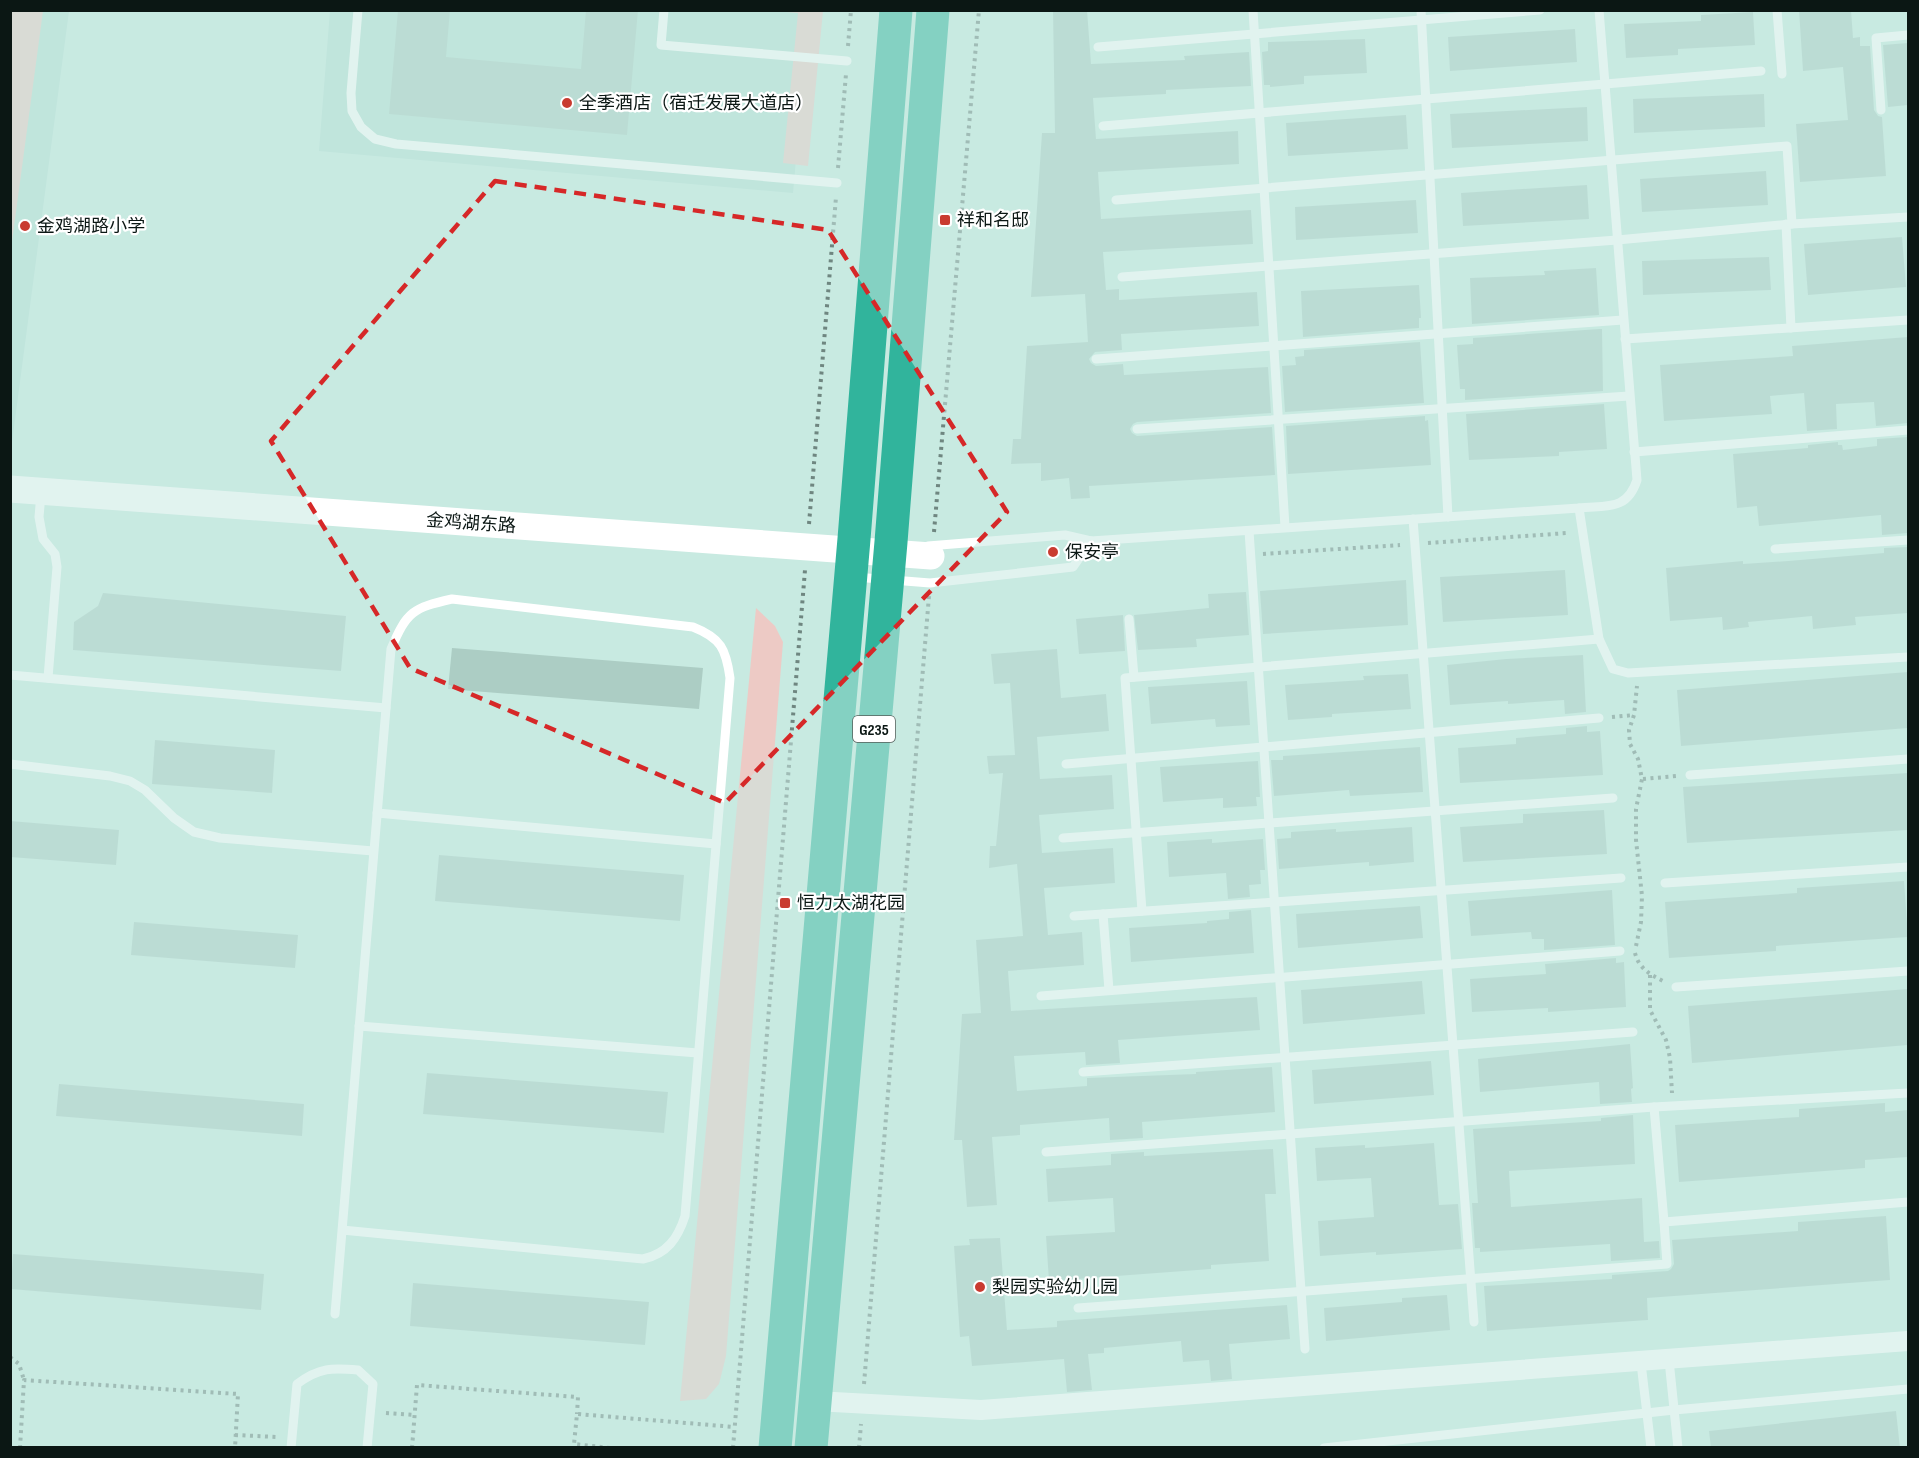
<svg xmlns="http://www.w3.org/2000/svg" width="1919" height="1458" font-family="'Sofia Sans Condensed','Noto Sans SC',sans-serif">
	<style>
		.built { fill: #b6e0d5 }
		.green { fill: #edcac5 }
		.building { fill: #accdc4 }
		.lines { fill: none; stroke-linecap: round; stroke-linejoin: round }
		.path { stroke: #6f8680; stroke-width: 4; stroke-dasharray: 3 4.5; stroke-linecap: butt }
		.lane { stroke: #fff; stroke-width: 9 }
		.street { stroke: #fff; stroke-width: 20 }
		.secondary { stroke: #fff; stroke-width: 27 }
		.highway { stroke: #31b49c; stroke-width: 33 }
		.marked { fill: none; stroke: #d62828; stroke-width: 4.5; stroke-dasharray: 12 8; stroke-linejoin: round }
		.poi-dot { fill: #c93b30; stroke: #fff; stroke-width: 2 }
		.labels { text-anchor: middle; stroke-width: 4.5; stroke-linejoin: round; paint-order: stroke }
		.shield { fill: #fff; stroke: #545d5a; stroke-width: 1.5 }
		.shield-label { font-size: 16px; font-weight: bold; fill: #0b1714 }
		.poi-label { font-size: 18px; fill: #0b1714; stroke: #fff; text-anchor: start }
		.street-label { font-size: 18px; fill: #0b1714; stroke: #fff }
	</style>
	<rect width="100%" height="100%" fill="#c8eae1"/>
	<g class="built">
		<polygon points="10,11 69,11 12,442 10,442"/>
		<polygon points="330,11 809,11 793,193 319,151"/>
	</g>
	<g class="green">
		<polygon points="11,10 43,11 11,249 10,11"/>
		<polygon points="775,11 823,11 808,166 783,163 798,13"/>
		<polygon points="756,608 775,626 783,642 726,1356 719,1384 706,1399 680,1401"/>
	</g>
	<g class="building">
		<polygon points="398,10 450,10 446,57 581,69 586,10 638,10 627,135 389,114"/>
		<polygon points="1053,10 1087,10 1091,64 1185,60 1184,56 1249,52 1251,86 1166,90 1166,94 1093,98 1096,139 1238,131 1239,164 1098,172 1101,219 1251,210 1253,244 1103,252 1106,290 1119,289 1119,300 1257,292 1259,326 1121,334 1122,350 1095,352 1089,359 1091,363 1096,366 1123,364 1124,375 1268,367 1271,413 1137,422 1133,424 1130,429 1132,433 1137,436 1272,427 1275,475 1089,486 1090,498 1071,499 1069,478 1041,481 1041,463 1011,464 1013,439 1021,439 1027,346 1088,342 1085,294 1031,297 1042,133 1055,133"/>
		<polygon points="1799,10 1851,10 1853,38 1860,37 1860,46 1870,46 1874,110 1878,116 1882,117 1886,176 1800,182 1796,124 1848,120 1843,67 1803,71"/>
		<polygon points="1753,12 1755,45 1678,49 1678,55 1626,58 1624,24 1701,21 1701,15"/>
		<polygon points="1575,29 1577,62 1450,71 1448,37"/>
		<polygon points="1365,39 1367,73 1304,76 1304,84 1270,87 1270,85 1264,85 1262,52 1268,51 1268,42"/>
		<polygon points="1908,43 1908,105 1888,107 1883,45"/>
		<polygon points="1764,94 1765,127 1634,133 1633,99"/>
		<polygon points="1587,107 1588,141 1452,148 1450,114"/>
		<polygon points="1406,115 1408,149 1288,156 1286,123"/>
		<polygon points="1766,171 1768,205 1642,212 1640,179"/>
		<polygon points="1587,185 1589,219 1463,226 1461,193"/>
		<polygon points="1416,200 1418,233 1296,240 1295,207"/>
		<polygon points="1902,237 1906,287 1808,295 1804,244"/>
		<polygon points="1769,257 1771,290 1643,295 1642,261"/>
		<polygon points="1596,268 1599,315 1472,324 1470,278 1545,275 1544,271"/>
		<polygon points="1419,285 1421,318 1419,318 1419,328 1303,337 1301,291"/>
		<polygon points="1599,329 1602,329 1603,391 1465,400 1465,389 1460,389 1457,345 1473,344 1473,338"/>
		<polygon points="1908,337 1908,423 1876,426 1874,402 1836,404 1837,429 1807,431 1804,393 1770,396 1772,414 1664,421 1660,365 1793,356 1792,346"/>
		<polygon points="1420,342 1424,403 1285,412 1282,366 1296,365 1295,357 1304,356 1304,350"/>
		<polygon points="1604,404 1607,449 1559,452 1559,456 1469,460 1466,414"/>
		<polygon points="1425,416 1425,421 1428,420 1431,465 1288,474 1286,426"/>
		<polygon points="1908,437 1908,533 1882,535 1881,515 1759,526 1757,506 1737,508 1733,454 1808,448 1808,445 1838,442 1838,445 1842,445 1843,450 1877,446 1877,439"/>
		<polygon points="1908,547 1908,613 1855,617 1856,625 1813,629 1812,616 1748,622 1749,627 1723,630 1722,617 1670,621 1666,568 1743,561 1743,564 1788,561 1884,553 1884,548"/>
		<polygon points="1565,570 1568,615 1443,622 1440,577"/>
		<polygon points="1406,580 1408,625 1263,634 1260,591"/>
		<polygon points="1246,592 1249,635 1196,639 1197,647 1138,650 1134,615 1209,608 1208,594"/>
		<polygon points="103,593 346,616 341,671 73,650 74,622 98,606"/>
		<polygon points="1123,615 1125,651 1079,654 1076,619"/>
		<polygon points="452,648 703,668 699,709 448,689"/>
		<polygon points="1057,649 1061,698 1106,694 1109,731 1037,737 1040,779 1112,775 1114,809 1039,815 1042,853 1113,848 1115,883 1044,888 1048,935 1082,932 1084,965 1008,971 1011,1011 1257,997 1260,1030 1118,1040 1120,1063 1086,1065 1085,1052 1014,1056 1017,1091 1087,1086 1087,1078 1196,1074 1196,1072 1272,1067 1275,1112 1142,1122 1143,1138 1110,1140 1109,1118 1020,1125 1020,1135 992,1137 997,1205 967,1207 962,1140 954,1140 962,1014 981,1013 976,940 1023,936 1017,864 989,868 990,846 996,846 1003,773 989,774 987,756 1015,755 1010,683 994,684 991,654"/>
		<polygon points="1583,655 1586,712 1565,714 1564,700 1508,704 1508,701 1450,705 1447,665 1506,659"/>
		<polygon points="1908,672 1908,728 1681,746 1677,690"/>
		<polygon points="1408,674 1411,709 1332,714 1332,717 1288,720 1285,685 1364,680 1363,676"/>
		<polygon points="1247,681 1250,725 1216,727 1215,719 1151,724 1148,687"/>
		<polygon points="1587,726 1587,732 1600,731 1603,775 1460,783 1458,748 1516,744 1516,738 1566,734 1566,728"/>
		<polygon points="155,740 275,750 272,793 152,784"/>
		<polygon points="1420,747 1423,792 1350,796 1349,790 1274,796 1271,760 1283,760 1283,756"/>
		<polygon points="1258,761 1260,797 1256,797 1257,806 1223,808 1223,798 1163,802 1160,767"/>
		<polygon points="1908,773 1908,830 1687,843 1683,787"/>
		<polygon points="1604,810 1607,854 1463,862 1460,827 1523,823 1523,814"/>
		<polygon points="10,821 119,830 116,865 10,857"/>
		<polygon points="1412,827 1414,862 1369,866 1369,862 1279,869 1277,839 1291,838 1291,832 1336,829 1336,832"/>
		<polygon points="1212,839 1212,843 1263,839 1265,870 1260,870 1261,884 1249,885 1250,897 1228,899 1226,873 1169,877 1167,842"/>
		<polygon points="439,855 684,875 680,921 435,901"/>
		<polygon points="1904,881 1908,937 1776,946 1776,951 1669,958 1665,902 1797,893 1797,888"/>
		<polygon points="1612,890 1615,945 1544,950 1544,939 1532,939 1531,932 1471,936 1468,901"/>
		<polygon points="1420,906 1423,938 1298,948 1296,914"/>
		<polygon points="1251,910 1254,953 1131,962 1129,928 1207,923 1207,921 1229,919 1229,912"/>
		<polygon points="134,922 298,935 295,968 131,955"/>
		<polygon points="1616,958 1616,963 1624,962 1626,1007 1548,1012 1548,1008 1472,1012 1470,979 1546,974 1545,964"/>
		<polygon points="1422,981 1425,1014 1303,1024 1301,990"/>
		<polygon points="1908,989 1908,1045 1692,1063 1688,1006"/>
		<polygon points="1630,1044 1633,1088 1631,1089 1632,1102 1600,1104 1599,1082 1480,1092 1478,1059"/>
		<polygon points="1431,1061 1434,1095 1314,1104 1312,1070"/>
		<polygon points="427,1073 668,1092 664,1133 423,1114"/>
		<polygon points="59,1084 304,1104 302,1136 56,1116"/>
		<polygon points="1885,1103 1885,1112 1908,1110 1908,1157 1865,1160 1865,1168 1679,1182 1675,1125 1799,1117 1799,1109"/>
		<polygon points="1633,1115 1635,1164 1509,1171 1511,1207 1642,1198 1644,1242 1659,1241 1660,1258 1611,1261 1610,1244 1480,1252 1480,1248 1475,1248 1472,1203 1478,1203 1473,1129 1601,1121 1601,1118"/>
		<polygon points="1434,1143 1439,1205 1458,1204 1462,1249 1376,1255 1376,1252 1320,1256 1318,1221 1374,1217 1371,1178 1317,1181 1315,1148 1365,1145 1365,1148"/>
		<polygon points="1273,1149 1276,1194 1265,1194 1269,1261 1211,1265 1211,1269 1049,1281 1046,1236 1115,1232 1113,1198 1048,1202 1046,1169 1111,1165 1111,1154 1144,1152 1144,1156"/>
		<polygon points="1886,1216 1890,1280 1647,1298 1648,1320 1487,1331 1484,1286 1612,1279 1612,1275 1668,1271 1671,1269 1674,1264 1672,1240 1798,1231 1798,1222"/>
		<polygon points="1000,1238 1007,1330 1057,1327 1057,1321 1287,1305 1290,1339 1229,1344 1232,1379 1211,1381 1209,1360 1183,1362 1181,1341 1104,1348 1104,1353 1088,1354 1092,1390 1067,1392 1064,1359 972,1366 969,1336 960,1337 954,1246 970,1245 969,1239"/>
		<polygon points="13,1254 264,1274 261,1310 11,1289"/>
		<polygon points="413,1283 649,1302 645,1345 410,1326"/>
		<polygon points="1447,1295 1450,1330 1326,1341 1324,1308 1402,1302 1402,1298"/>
		<polygon points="1896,1411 1900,1448 1711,1448 1709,1431"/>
	</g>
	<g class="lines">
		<g class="path">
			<polyline points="848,46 851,10"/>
			<polyline points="838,168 846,74"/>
			<polyline points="809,524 836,197"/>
			<polyline points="934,532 979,10"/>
			<polyline points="1428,543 1567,533"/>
			<polyline points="1263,554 1400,545"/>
			<polyline points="1612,717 1634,715"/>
			<polyline points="1643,779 1677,776"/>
			<polyline points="1636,946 1641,922 1642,896 1636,840 1636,809 1642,779 1638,759 1630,744 1629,730 1634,715 1637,686"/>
			<path d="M1635 953C1639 969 1651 975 1665 982"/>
			<polyline points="1650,975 1650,1010 1666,1040 1670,1058 1672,1093"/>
			<polyline points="10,1357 19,1364 24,1380"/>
			<polyline points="864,1384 929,596"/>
			<polyline points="386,1413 415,1415"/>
			<polyline points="235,1435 277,1437"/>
			<polyline points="20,1448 24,1380 238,1394 235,1448"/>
			<polyline points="412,1448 417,1385 578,1397 577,1414"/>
			<polyline points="610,1448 574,1444 577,1414 735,1427"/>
			<polyline points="733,1448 805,570"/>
			<polyline points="859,1448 861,1424"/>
		</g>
		<g class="lane">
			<polyline points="358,10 351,93 352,111 361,127 375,139 396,144 837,183"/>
			<polyline points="664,10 661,45 847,61"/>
			<polyline points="1253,10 1285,527"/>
			<polyline points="1421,10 1448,517"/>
			<polyline points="1777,10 1782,74"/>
			<polyline points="1098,47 1540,10"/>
			<polyline points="1881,110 1876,38 1908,35"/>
			<polyline points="1103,126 1761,71"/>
			<polyline points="1116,200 1787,146 1792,224"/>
			<polyline points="1786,224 1791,328"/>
			<polyline points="1122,277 1617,240 1792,224 1908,217"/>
			<polyline points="1625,339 1908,320"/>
			<polyline points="1096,359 1623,320"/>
			<polyline points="1137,429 1629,396"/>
			<polyline points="1634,452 1908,430"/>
			<polyline points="41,494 39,517 43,539 55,554 57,567 48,678"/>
			<polyline points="1579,508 1599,639 1613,669 1628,673 1908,657"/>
			<polyline points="1413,519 1474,1322"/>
			<polyline points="1249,531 1305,1349"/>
			<path d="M1091 541 1579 508C1607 505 1627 511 1637 480L1599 10"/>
			<polyline points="1775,549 1908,540"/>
			<polyline points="855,577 930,583 1073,567 1091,541 1065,535 928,546"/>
			<polyline points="1129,619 1134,677"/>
			<polyline points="10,675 386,708"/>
			<polyline points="10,764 110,776 130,781 145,790 174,818 194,832 220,838 373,851"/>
			<polyline points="1066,764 1599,718"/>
			<polyline points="1690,775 1908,759"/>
			<polyline points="377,813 716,844"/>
			<polyline points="1063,838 1613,798"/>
			<polyline points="1665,883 1908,867"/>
			<polyline points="1142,911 1125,678 1599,639"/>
			<polyline points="1103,914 1109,990"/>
			<polyline points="1074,916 1621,878"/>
			<polyline points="1676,987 1908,971"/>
			<polyline points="1041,996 1620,951"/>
			<polyline points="359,1026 698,1053"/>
			<polyline points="1083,1072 1633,1032"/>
			<polyline points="1654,1107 1664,1222 1908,1202"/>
			<polyline points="1046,1152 1654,1107 1908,1093"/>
			<polyline points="1078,1308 1667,1264 1664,1222"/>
			<path d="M335 1314C353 1092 373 871 391 649 407 611 413 608 452 599L693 627C721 638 726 649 730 678L685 1216C678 1238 667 1254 643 1259L342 1230"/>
			<polyline points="1669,1360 1678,1448"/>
			<polyline points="1641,1363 1651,1448"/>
			<path d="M291 1448 297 1384C320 1367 332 1368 358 1370L373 1384 367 1448"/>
			<polyline points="1324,1448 1674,1410 1908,1389"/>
		</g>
		<polyline class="street" points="815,1401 981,1410 1908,1341"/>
		<polyline class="secondary" points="10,489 931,556"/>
		<g class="highway">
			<polyline points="775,1448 854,539 896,10"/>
			<polyline points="811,1448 891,542 933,10"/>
		</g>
	</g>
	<path d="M0 0H1919V1458H0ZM495 181 828 230 1007 512 725 803 410 668 271 441Z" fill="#c8eae1" fill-opacity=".55" fill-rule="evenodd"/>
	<path class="marked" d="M495 181 828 230 1007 512 725 803 410 668 271 441Z"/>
	<g class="poi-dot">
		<circle cx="567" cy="103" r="6"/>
		<rect x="939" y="214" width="12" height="12" rx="3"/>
		<circle cx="25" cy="226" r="6"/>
		<circle cx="1053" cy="552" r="6"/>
		<rect x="779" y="897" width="12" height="12" rx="3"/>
		<circle cx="980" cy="1287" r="6"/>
	</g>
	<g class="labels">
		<rect class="shield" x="853" y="716" width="42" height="26" rx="4.5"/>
		<g class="shield-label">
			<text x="874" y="735">G235</text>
		</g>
		<g class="poi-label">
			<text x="579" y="109">全季酒店（宿迁发展大道店）</text>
			<text x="957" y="226">祥和名邸</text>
			<text x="37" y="232">金鸡湖路小学</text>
			<text x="1065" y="558">保安亭</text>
			<text x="797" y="909">恒力太湖花园</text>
			<text x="992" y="1293">梨园实验幼儿园</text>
		</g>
		<g class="street-label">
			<text transform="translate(471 523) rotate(4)" y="6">金鸡湖东路</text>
		</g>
	</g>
	<rect width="1919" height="1458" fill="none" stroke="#0b1714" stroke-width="24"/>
</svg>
